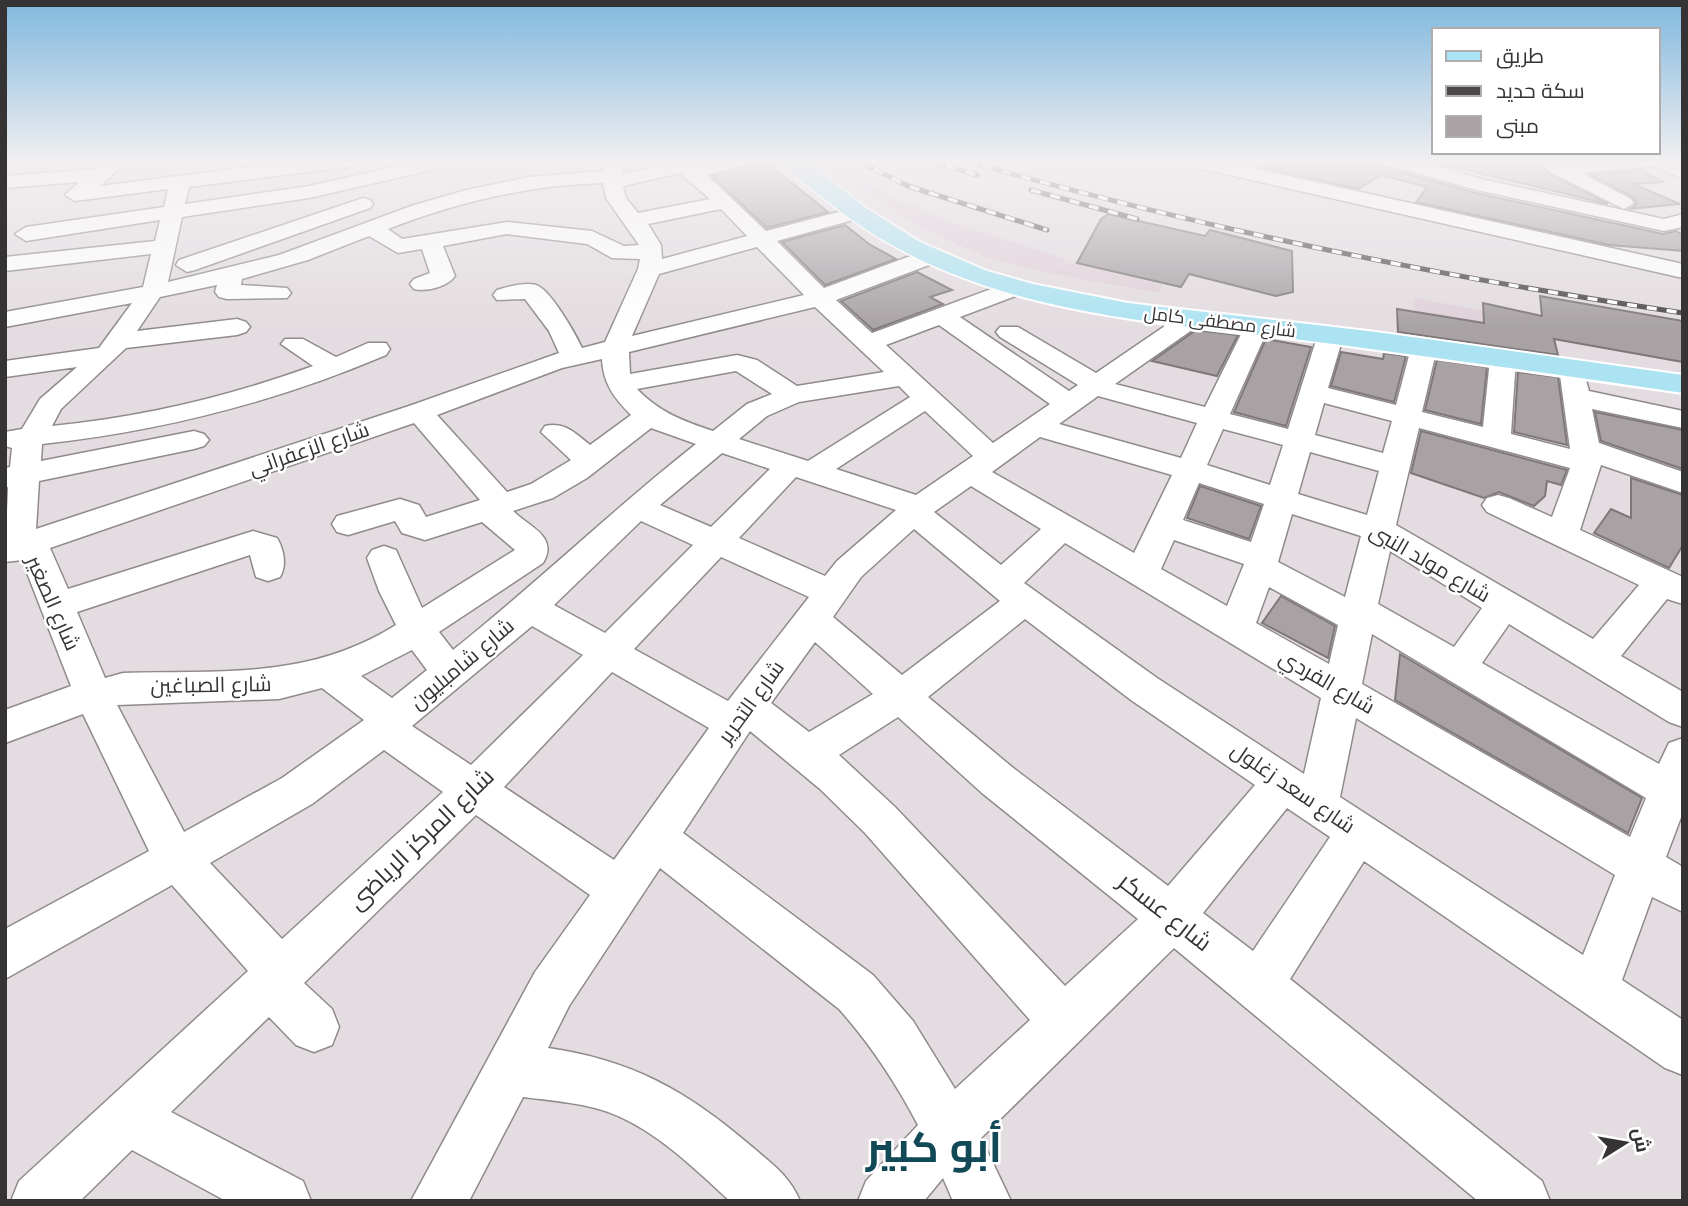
<svg xmlns="http://www.w3.org/2000/svg" width="1688" height="1206" font-family="Lora,Cairo,serif">
	<style>
		.built { fill: #dfd0d8 }
		.building { fill: #a8a2a5; stroke: #7e787b; stroke-width: 2 }
		.lines { fill: none; stroke-linecap: round; stroke-linejoin: round }
		.minor-casing { stroke: #908a8d; stroke-width: 3 }
		.major-casing { stroke: #fff; stroke-width: 4 }
		.minor { fill: #fff; fill-rule: evenodd }
		.major { fill: #abe3f2; fill-rule: evenodd }
		.rail-casing { stroke: #4c484a; stroke-width: 5 }
		.rail { stroke: #fff; stroke-width: 3.5; stroke-dasharray: 10; stroke-linecap: butt }
		.labels { text-anchor: middle; stroke-width: 5; stroke-linejoin: round; paint-order: stroke }
		.far-street-label { font-size: 18px; fill: #363334; stroke: #fff }
		.street-label { font-size: 21px; fill: #363334; stroke: #fff }
		.near-street-label { font-size: 24px; fill: #363334; stroke: #fff }
		.near-town-label { font-size: 42px; font-weight: bold; fill: #114957; stroke: #fff }
	</style>
	<rect width="100%" height="100%" fill="#e3dce0"/>
	<g class="built">
		<polygon points="818,160 834,160 904,204 910,203 941,219 1066,259 1060,269 1067,262 1162,285 1159,293 1054,274 986,257 915,225"/>
		<polygon points="1414,298 1483,311 1485,323 1415,312"/>
	</g>
	<g class="building">
		<polygon points="763,160 828,212 767,228 712,176"/>
		<polygon points="1263,160 1379,160 1382,167 1476,193 1663,234 1676,231 1683,235 1683,251 1609,245 1416,202 1427,187 1381,175 1359,189 1262,167"/>
		<polygon points="1425,160 1532,160 1551,175 1608,204"/>
		<polygon points="1642,170 1663,182 1633,184 1680,204 1630,209 1637,204 1633,197 1591,175"/>
		<polygon points="1108,214 1205,236 1210,230 1292,251 1293,292 1276,296 1189,274 1181,287 1077,263 1101,219"/>
		<polygon points="845,225 869,244 896,259 825,285 782,242"/>
		<polygon points="917,272 952,290 930,297 943,304 873,330 841,301"/>
		<polygon points="1540,296 1683,321 1683,362 1554,339 1558,355 1398,332 1397,309 1484,323 1483,303 1542,316"/>
		<polygon points="1196,330 1238,335 1217,376 1152,361"/>
		<polygon points="1266,339 1311,347 1286,426 1234,412"/>
		<polygon points="1341,352 1383,359 1384,353 1406,356 1394,402 1331,386"/>
		<polygon points="1437,360 1487,367 1481,424 1425,410"/>
		<polygon points="1518,372 1558,377 1567,445 1514,432"/>
		<polygon points="1595,412 1683,430 1683,469 1601,441"/>
		<polygon points="1421,431 1567,470 1561,485 1547,481 1545,496 1534,506 1499,492 1484,498 1411,473"/>
		<polygon points="1631,478 1683,495 1683,545 1669,568 1594,533 1611,509 1631,518"/>
		<polygon points="1200,486 1261,506 1249,539 1187,518"/>
		<polygon points="1281,596 1335,626 1328,658 1262,623"/>
		<polygon points="1400,654 1642,798 1628,833 1395,700"/>
	</g>
	<g class="lines">
		<defs>
			<g id="minor">
				<path d="M107 160H129L100 186 304 160H363L354 166 189 187 185 204 309 186 423 160H460L458 164 309 198 182 217 168 282 279 255 411 206 466 190 529 177 603 171 600 160H619L623 174 670 163 668 160H689L696 166 718 160H750L748 164 707 175 766 231 857 207 868 213 864 217 777 241 824 288 921 252H937L940 257 937 262 836 300 872 333 1010 282H1026L1030 287 1026 292 960 317 1069 391 1078 385 1000 337 996 332 1000 327H1018L1096 373 1181 315H1199L1202 320 1199 325 1115 384 1205 407 1247 322H1265L1269 327 1230 414 1288 429 1318 334 1322 329H1340L1344 334 1328 388 1396 405 1411 348 1415 343H1433L1437 348 1422 412 1483 427 1490 359 1494 353H1512L1516 359 1511 434 1570 449 1559 368 1563 362H1581L1589 391 1683 411V428L1592 409 1599 443 1683 472V493L1601 465 1580 530 1683 577V604L1667 599 1621 656 1683 692V727L1669 722 1509 624 1482 663 1659 764 1669 743 1683 738V812L1666 857 1683 867V912L1652 897 1622 980 1683 1020V1075L1665 1068 1364 861 1290 979 1542 1181 1550 1201H1478L1174 948 981 1138 1011 1201H953L943 1178 924 1201H858L866 1181 918 1125C896 1083 871 1045 839 1009L660 868 569 1006 548 1048C632 1060 687 1091 751 1146 772 1164 789 1175 800 1201H730C696 1170 661 1135 618 1116 589 1103 554 1101 523 1097L469 1201H411L535 972 590 895 476 815 304 983 332 1009 339 1027 332 1045 314 1052 296 1045 269 1017 171 1112 303 1181 311 1201H226L132 1150 80 1201H11L19 1181 248 971 172 885 5 979V929L149 851 83 714 5 743V710L71 686 22 560 5 562 8 487 5 488V468L10 467 12 448 5 446V432L22 429 40 399 77 367 5 377V361L99 348 132 303 5 327V312L143 287 151 254 5 271V257L155 241 160 220 26 241 15 234 26 227 164 207 168 189 75 201 65 195 79 182 5 188V176L96 169ZM680 173 710 199 638 213 626 198 623 186ZM603 183 606 198 639 245 624 246 592 231 507 222 402 239 388 229C457 202 529 185 603 183ZM721 209 747 236 662 259 661 245 648 224ZM507 234 587 244 612 258 640 259 638 269 605 342 582 348C575 333 550 289 536 285 525 282 507 287 497 290L493 295 497 300 525 299 549 331 559 353 409 406 36 529 39 481 194 449 204 446 209 440 204 434 194 431 41 461 42 444C163 431 275 402 386 355L390 349 386 343H368L336 357 303 339H285L281 344 313 366C228 397 143 417 52 426L61 409 126 348 237 335 246 332 250 327 246 322 237 319 137 331 160 297 217 285 215 292 219 297 227 299 287 298 291 293 287 288 241 285 242 279 308 260 369 236 398 253 422 249 430 273 414 279 410 284 414 289C426 292 447 287 455 276L443 246ZM757 247 804 295 632 336 659 274ZM815 307 884 372 797 386 757 360 737 355 630 374 629 352ZM939 325 1050 404 993 443 886 345ZM602 359C603 383 614 398 631 415L590 445C576 434 565 421 545 426L541 432 571 460 531 484 507 492 437 415 562 368ZM736 371 772 394 747 404 713 431C683 421 659 412 637 389ZM899 386 910 397 808 461 739 439 767 416 799 402ZM1098 396 1197 423 1181 458 1059 424ZM1324 403 1392 421 1383 453 1315 435ZM925 411 973 456 916 495 836 469ZM414 423 480 500 426 517 419 505 400 499 337 516 332 524 337 532 348 535 395 521 402 533 425 540 482 522 515 550 422 608 396 550 384 546 372 550 367 558 379 591 396 625C308 680 222 670 123 673L105 678 77 612 250 555 256 577 268 581 280 577C287 565 284 550 277 538L253 531 68 589 50 548ZM651 428 696 444C612 510 536 584 453 650L439 632 543 563C559 536 529 527 513 511L553 498 587 478ZM1419 428 1570 468 1552 517 1509 498 1498 495 1487 498 1482 505 1487 512 1639 585 1593 639 1396 525ZM1223 429 1283 445 1270 485 1207 465ZM1040 437 1172 475 1134 553 992 472ZM1310 452 1379 471 1367 515 1298 494ZM722 453 770 469 711 527 660 505ZM796 477 896 510 837 561 825 576 739 538ZM1199 483 1264 504 1251 542 1183 520ZM971 486 1041 529 1001 565 934 512ZM1292 514 1361 536 1345 597 1278 562ZM641 521 693 545 605 633 554 605ZM914 529 1000 601 902 675 833 617 861 577ZM1174 540 1244 564 1227 606 1161 569ZM1065 543 1321 698 1304 774 1157 678 1024 583ZM1390 551 1482 608 1454 647 1378 604ZM721 557 809 597 728 701 634 649ZM1269 587 1338 625 1329 664 1256 623ZM1025 619 1131 700 1255 785 1168 886 1012 767 928 697ZM532 626 583 655 471 765 412 726ZM1372 634 1646 798 1630 837 1362 684ZM815 642 873 694 809 732 771 703ZM412 650 427 670 392 698 361 676ZM612 672 709 728 614 860 504 787ZM322 688 364 720 282 778 184 832 117 705 279 699ZM898 717 982 793 1138 919 1065 986 895 807 839 755ZM1356 718 1615 875 1583 955 1340 797ZM750 731 820 789 865 833 1030 1020 955 1089 913 1021 873 975 683 833ZM384 750 443 792 282 939 210 863 312 804ZM1287 808 1330 837 1253 951 1203 913Z"/>
				<polygon points="1181,160 1218,160 1683,264 1683,278 1190,166"/>
				<polygon points="1381,160 1414,160 1486,180 1664,219 1683,214 1683,227 1664,231 1477,190 1383,164"/>
				<polygon points="1535,160 1673,160 1683,165 1683,179 1654,166 1582,173 1631,199 1634,203 1624,209 1552,173"/>
				<polygon points="363,198 370,200 373,204 370,208 195,270 187,272 176,265 179,260"/>
			</g>
			<path id="major" d="M781 160H805L866 208 920 242 987 271 1033 284 1128 303 1376 332 1683 375V393C1569 376 1455 360 1341 345 1165 321 973 320 829 202 813 189 792 177 781 160Z"/>
		</defs>
		<use href="#minor" class="minor-casing"/>
		<use href="#major" class="major-casing"/>
		<use href="#minor" class="minor"/>
		<use href="#major" class="major"/>
		<defs>
			<g id="rail">
				<polyline points="856,160 908,186 1047,230"/>
				<polyline points="927,160 977,175"/>
				<path d="M963 160C1198 228 1441 277 1683 313"/>
				<polyline points="1031,190 1137,219"/>
			</g>
		</defs>
		<use href="#rail" class="rail-casing"/>
		<use href="#rail" class="rail"/>
	</g>
	<linearGradient id="sky" x2="0" y2="1"><stop stop-color="#7fb8de"/><stop offset="0.49" stop-color="#f2eff1"/><stop offset="1" stop-color="#f2eff1" stop-opacity="0"/></linearGradient>
	<rect width="1688" height="329" fill="url(#sky)"/>
	<g class="labels">
		<g class="far-street-label">
			<text transform="translate(1220 322) rotate(7)" y="6">شارع مصطفى كامل</text>
		</g>
		<g class="street-label">
			<text transform="translate(309 449) rotate(-19)" y="7">شارع الزعفراني</text>
			<text transform="translate(1430 563) rotate(30)" y="7">شارع مولد النبى</text>
			<text transform="translate(53 603) rotate(66)" y="7">شارع الصغير</text>
			<text transform="translate(462 664) rotate(-40)" y="7">شارع شامبليون</text>
			<text transform="translate(1327 682) rotate(30)" y="7">شارع الفردي</text>
			<text transform="translate(211 685) rotate(-1)" y="7">شارع الصباغين</text>
			<text transform="translate(751 702) rotate(-54)" y="7">شارع التحرير</text>
			<text transform="translate(1293 788) rotate(34)" y="7">شارع سعد زغلول</text>
		</g>
		<g class="near-street-label">
			<text transform="translate(421 839) rotate(-44)" y="8">شارع المركز الرياضى</text>
			<text transform="translate(1165 912) rotate(38)" y="8">شارع عسكر</text>
		</g>
		<g class="near-town-label">
			<text x="934" y="1162">أبو كبير</text>
		</g>
	</g>
	<rect width="1688" height="1206" fill="none" stroke="#363334" stroke-width="14"/>
	<rect x="1432" y="28" width="228" height="126" fill="#ffffff" stroke="#afadae" stroke-width="2"/>
	<rect x="1446" y="51" width="35" height="10" fill="#abe3f2" stroke="#afadae" stroke-width="2"/>
	<text x="1496" y="63" font-size="21" fill="#363334">طريق</text>
	<rect x="1446" y="86" width="35" height="10" fill="#4c484a" stroke="#afadae" stroke-width="2"/>
	<text x="1496" y="98" font-size="21" fill="#363334">سكة حديد</text>
	<rect x="1446" y="116" width="35" height="21" fill="#a8a2a5" stroke="#afadae" stroke-width="2"/>
	<text x="1496" y="133" font-size="21" fill="#363334">مبنى</text>
	<g transform="translate(1625 1143) rotate(79)" stroke="#ffffff" stroke-width="5" paint-order="stroke">
	<path d="M0-5L12 26L0 18L-12 26Z" fill="#363334"/>
	<text y="-10" font-size="19" font-weight="bold" text-anchor="middle" fill="#363334">ش</text>
	</g>
</svg>
